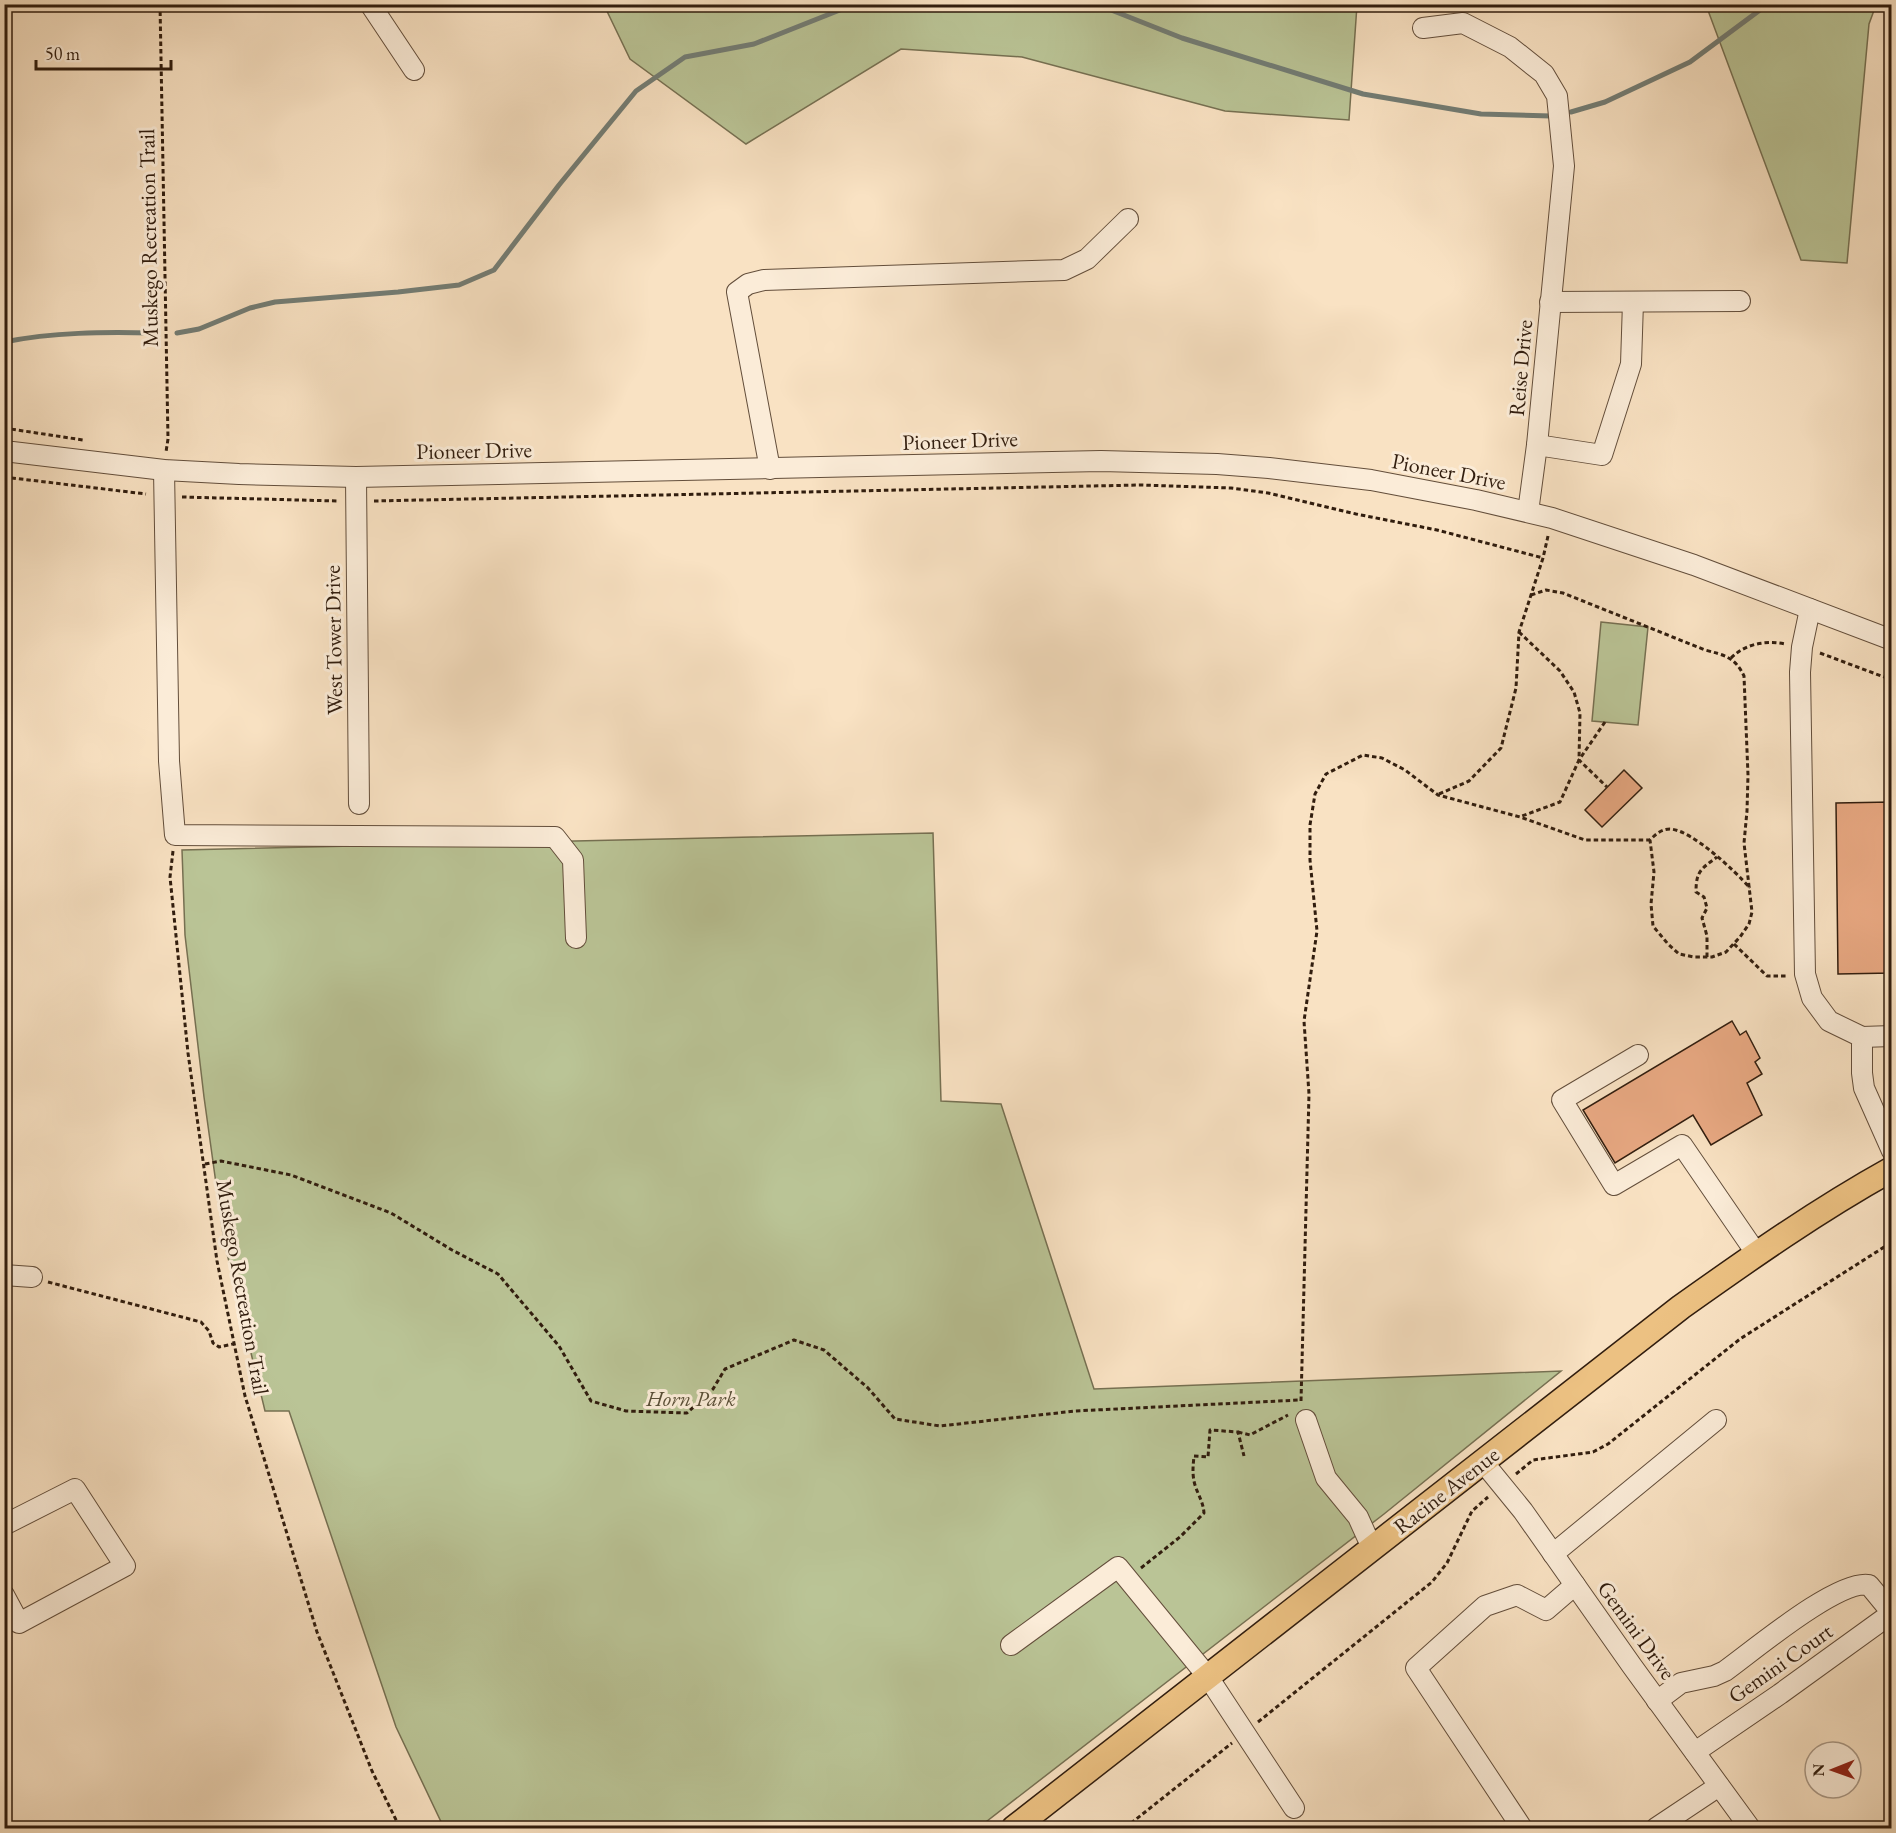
<svg xmlns="http://www.w3.org/2000/svg" width="1896" height="1833" font-family="'EB Garamond',serif">
	<style>
		.green { fill: #bac496; stroke: #767052; stroke-width: 1.5 }
		.lines { fill: none; stroke-linecap: round; stroke-linejoin: round }
		.stream { stroke: #737d75; stroke-width: 5 }
		.building { fill: #e9a983; stroke: #311d0e; stroke-width: 1.5 }
		.minor-casing { stroke: #634e3b; stroke-width: 22 }
		.major-casing { stroke: #311d0e; stroke-width: 27 }
		.path { stroke: #311d0e; stroke-width: 3; stroke-dasharray: 4.5 3; stroke-linecap: butt }
		.minor { stroke: #fbecd8; stroke-width: 20 }
		.major { stroke: #ecc182; stroke-width: 24 }
		.labels { text-anchor: middle; stroke-width: 6; stroke-linejoin: round; paint-order: stroke }
		.street-label { font-size: 22px; fill: #311d0e; stroke: #fbecd8 }
		.park-label { font-size: 22px; font-style: italic; fill: #5a4f37; stroke: #fbecd8 }
	</style>
	<rect width="100%" height="100%" fill="#f9e2c3"/>
	<filter id="stains"><feTurbulence type="fractalNoise" baseFrequency=".00333" numOctaves="4"/><feColorMatrix values="0 0 0 0 .2 0 0 0 0 .09 0 0 0 0 .02 0 0 0 .5 -.17"/></filter>
	<radialGradient id="worn" r=".72"><stop offset=".6" stop-color="#630" stop-opacity="0"/><stop offset="1" stop-color="#630" stop-opacity=".3"/></radialGradient>
	<g class="green">
		<polygon points="604,5 1357,5 1349,120 1225,111 1022,57 901,49 746,144 630,59"/>
		<polygon points="1706,5 1876,5 1869,24 1847,263 1801,260"/>
		<polygon points="1601,622 1648,627 1638,725 1592,721"/>
		<polygon points="933,833 941,1101 1001,1104 1094,1389 1561,1371 1384,1514 978,1828 444,1828 396,1727 289,1411 265,1411 224,1241 204,1097 185,935 182,850"/>
	</g>
	<g class="lines">
		<g class="stream">
			<polyline points="1096,4 1182,38 1363,94 1481,114 1551,116"/>
			<polyline points="1571,112 1605,102 1690,62 1768,4"/>
			<polyline points="177,333 199,329 250,308 275,302 398,292 459,285 494,270 559,185 636,91 685,57 754,44 855,4"/>
			<path d="M4 342C54 332 103 332 153 333"/>
		</g>
	</g>
	<g class="building">
		<polygon points="1624,770 1642,788 1602,827 1585,810"/>
		<polygon points="1892,802 1892,973 1838,974 1836,803"/>
		<polygon points="1732,1021 1740,1035 1746,1031 1760,1058 1755,1062 1762,1074 1747,1083 1762,1115 1711,1145 1693,1115 1615,1163 1583,1110"/>
	</g>
	<g class="lines">
		<defs>
			<g id="minor">
				<polyline points="370,4 414,70"/>
				<polyline points="1423,28 1463,23 1510,47 1544,74 1557,96 1564,166 1537,445 1528,512"/>
				<polyline points="1550,302 1740,301"/>
				<polyline points="1537,445 1602,455 1631,364 1633,302"/>
				<polyline points="4,451 164,470 239,474 356,477 1101,461 1217,464 1269,468 1371,480 1476,500 1552,518 1694,565 1892,640"/>
				<polyline points="770,469 737,292 748,284 764,280 1064,270 1087,259 1128,219"/>
				<polyline points="164,470 169,761 175,835 555,837 573,860 576,938"/>
				<polyline points="356,477 359,804"/>
				<polyline points="1810,609 1802,647 1800,672 1805,974 1812,998 1829,1021 1862,1037 1862,1073 1864,1088 1892,1151"/>
				<polyline points="1862,1037 1892,1036"/>
				<polyline points="1638,1055 1562,1100 1614,1185 1682,1145 1756,1253"/>
				<polyline points="4,1275 32,1277"/>
				<polyline points="1306,1420 1326,1478 1358,1517 1372,1548"/>
				<polyline points="1483,1462 1523,1511 1632,1666 1750,1828"/>
				<polyline points="4,1525 75,1489 125,1566 19,1623 4,1595"/>
				<polyline points="1553,1554 1716,1420"/>
				<polyline points="1011,1645 1118,1567 1208,1677 1294,1808"/>
				<path d="M1657 1701 1681 1683 1714 1676 1725 1671C1753 1651 1838 1579 1869 1585L1892 1613 1780 1694 1695 1752"/>
				<polyline points="1522,1828 1416,1668 1485,1606 1517,1595 1546,1610 1575,1585"/>
				<polyline points="1656,1828 1719,1786"/>
			</g>
			<path id="major" d="M1014 1828 1681 1307C1750 1258 1818 1210 1892 1169"/>
		</defs>
		<use href="#minor" class="minor-casing"/>
		<use href="#major" class="major-casing"/>
		<g class="path">
			<polyline points="160,4 168,439 166,452"/>
			<polyline points="4,428 83,440"/>
			<polyline points="4,477 146,494"/>
			<polyline points="182,497 338,501"/>
			<polyline points="374,501 1140,485 1231,488 1268,493 1356,514 1437,530 1543,558"/>
			<path d="M1531 595 1546 590 1563 593 1705 650C1724 655 1735 657 1744 676L1748 775 1747 811 1744 843 1752 912 1749 924 1740 937 1726 952 1712 957H1694L1679 954 1668 944 1653 926 1651 904 1654 872 1650 840C1655 835 1661 829 1670 829 1692 830 1735 871 1750 888"/>
			<polyline points="1519,632 1560,671 1574,692 1580,713 1579,760 1560,802 1522,816"/>
			<polyline points="1820,653 1892,680"/>
			<path d="M1731 658C1745 644 1765 640 1785 644"/>
			<polyline points="1605,722 1579,760 1607,787"/>
			<polyline points="1439,794 1469,781 1501,748 1516,688 1519,632 1543,558 1548,536"/>
			<polyline points="173,851 170,877 188,1053 217,1261 245,1396 317,1632 372,1771 400,1828"/>
			<polyline points="1734,944 1767,976 1787,976"/>
			<path d="M1707 957V936L1702 918 1707 908 1704 897 1696 892C1696 871 1701 869 1717 857"/>
			<polyline points="205,1164 221,1161 291,1175 391,1213 452,1250 498,1274 559,1346 591,1401 626,1411 687,1413 713,1389 725,1369 794,1340 824,1350 868,1388 895,1419 940,1426 1075,1411 1300,1400"/>
			<polyline points="48,1282 201,1322 209,1331 213,1343 219,1347 233,1344"/>
			<polyline points="1301,1401 1309,1094 1304,1021 1317,931 1310,860 1310,825 1315,794 1326,774 1363,755 1382,758 1405,770 1438,795 1520,817 1585,840 1650,840"/>
			<polyline points="1238,1432 1250,1435 1288,1415"/>
			<polyline points="1516,1474 1533,1460 1593,1452 1608,1444 1740,1339 1892,1242"/>
			<path d="M1141 1568 1180 1537 1204 1513C1203 1501 1198 1495 1195 1485 1192 1475 1193 1466 1194 1456L1208 1457 1210 1430 1238 1432 1244 1456"/>
			<polyline points="1258,1722 1432,1582 1447,1563 1472,1511 1488,1497"/>
			<polyline points="1125,1828 1232,1743"/>
		</g>
		<use href="#minor" class="minor"/>
		<use href="#major" class="major"/>
	</g>
	<g class="labels">
		<g class="street-label">
			<text transform="translate(148 238) rotate(-91)" y="8">Muskego Recreation Trail</text>
			<text transform="translate(1520 368) rotate(-85)" y="8">Reise Drive</text>
			<text transform="translate(960 440) rotate(-2)" y="8">Pioneer Drive</text>
			<text transform="translate(474 450) rotate(-1)" y="8">Pioneer Drive</text>
			<text transform="translate(1449 471) rotate(11)" y="8">Pioneer Drive</text>
			<text transform="translate(333 640) rotate(-91)" y="8">West Tower Drive</text>
			<text transform="translate(243 1287) rotate(80)" y="8">Muskego Recreation Trail</text>
			<text transform="translate(1446 1490) rotate(-38)" y="8">Racine Avenue</text>
			<text transform="translate(1637 1630) rotate(54)" y="8">Gemini Drive</text>
			<text transform="translate(1780 1663) rotate(-35)" y="8">Gemini Court</text>
		</g>
		<g class="park-label">
			<text x="691" y="1406">Horn Park</text>
		</g>
	</g>
	<rect width="1896" height="1833" fill="none" stroke="#f9e2c3" stroke-width="24"/>
	<rect x="6" y="6" width="1884" height="1821" fill="none" stroke="#311d0e" stroke-width="3"/>
	<rect x="12" y="12" width="1872" height="1809" fill="none" stroke="#311d0e" stroke-width="1.5"/>
	<g transform="translate(1833 1770) rotate(269)"><circle r="28" fill="#fbecd8" stroke="#aa9987" stroke-width="1.5"/>
	<path d="M0-4.5L10 22L0 15L-10 22Z" fill="#8f2418"/>
	<text y="-9" font-size="16" font-weight="bold" text-anchor="middle" fill="#311d0e">N</text>
	</g>
	<path d="M36 60v9h135v-9" fill="none" stroke="#311d0e" stroke-width="3"/>
	<text x="45" y="60" font-size="18" fill="#311d0e" stroke="#fbecd8" stroke-width="4.5" paint-order="stroke">50 m</text>
	<rect width="100%" height="100%" filter="url(#stains)"/>
	<rect width="100%" height="100%" fill="url(#worn)"/>
</svg>
